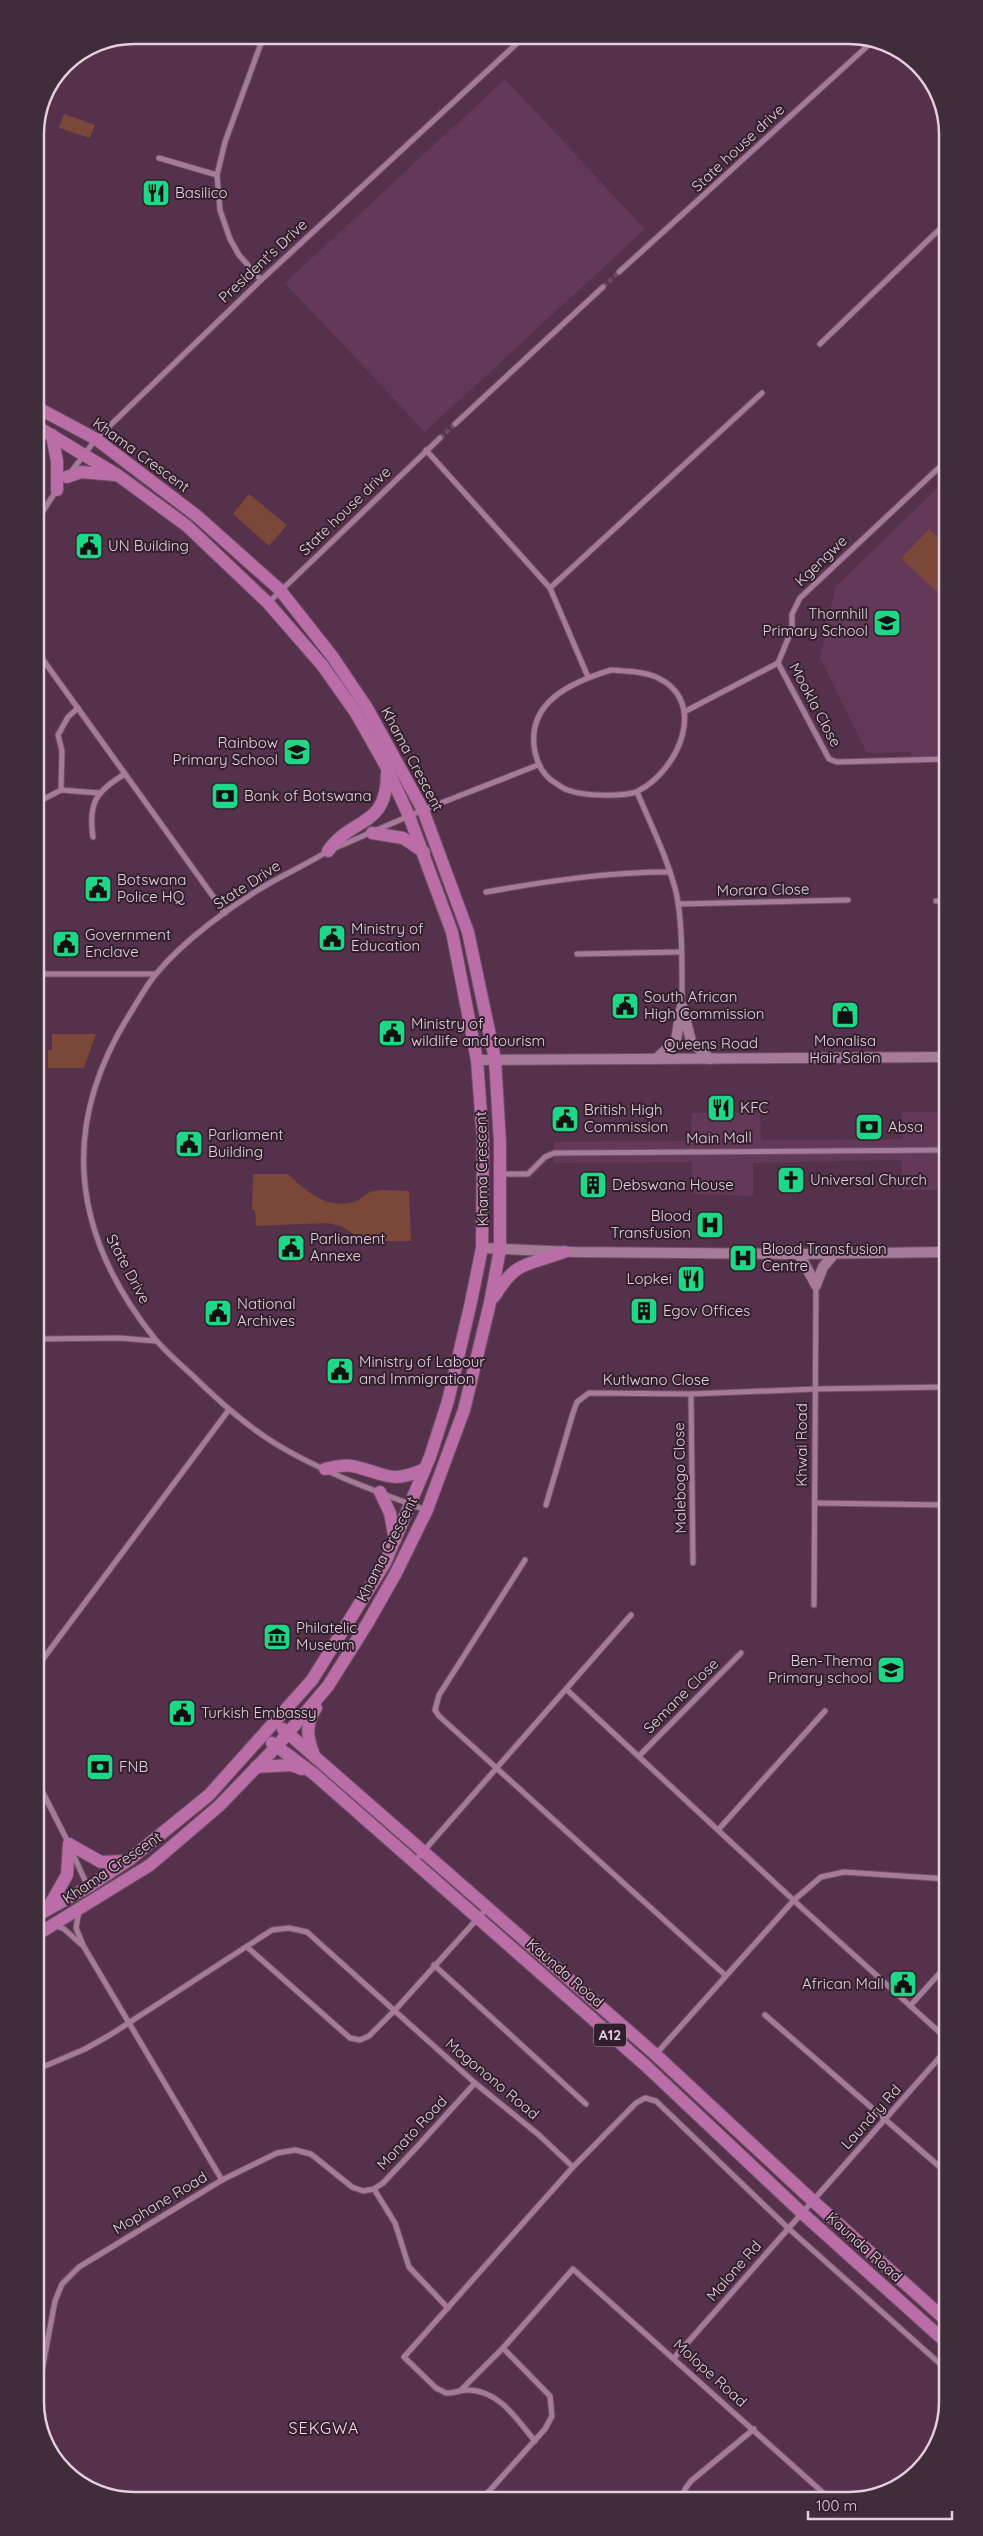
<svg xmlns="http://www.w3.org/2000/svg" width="983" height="2536" font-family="Quicksand,sans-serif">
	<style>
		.built { fill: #633858 }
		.green { fill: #7a4738 }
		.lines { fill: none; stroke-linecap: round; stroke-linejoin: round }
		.street-tunnel { stroke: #6b4962; stroke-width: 5; stroke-dasharray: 5 2.5; stroke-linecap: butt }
		.street-casing { stroke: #6d4f66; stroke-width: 7 }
		.secondary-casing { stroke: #6d4f66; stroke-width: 12 }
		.primary-casing { stroke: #6d4f66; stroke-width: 14 }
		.street { stroke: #a57b99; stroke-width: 5 }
		.secondary { stroke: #a57b99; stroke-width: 10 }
		.primary { stroke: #bb6da7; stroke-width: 12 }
		.labels { text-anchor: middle; stroke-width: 4; stroke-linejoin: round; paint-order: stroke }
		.shield { fill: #31202c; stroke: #af9aa9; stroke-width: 1 }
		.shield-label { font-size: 14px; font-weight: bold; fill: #e5cede }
		.street-label { font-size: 15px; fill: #e5cede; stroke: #31202c }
		.poi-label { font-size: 15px; fill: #e5cede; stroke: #31202c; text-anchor: start }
		.neighbourhood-label { font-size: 16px; letter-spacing: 1px; fill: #fcd7f1; stroke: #31202c }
		.rim { fill: none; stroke: #e5cede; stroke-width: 2.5 }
	</style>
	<rect width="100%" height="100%" fill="#56314c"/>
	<g class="built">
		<polygon points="505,79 645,229 425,432 285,283"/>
		<polygon points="945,481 946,761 916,764 910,752 867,753 820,658 835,587"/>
		<polygon points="760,1112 761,1140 902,1139 902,1112 946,1112 946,1190 902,1190 902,1160 753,1163 753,1196 692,1194 692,1162 554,1163 554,1142 691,1141 692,1113"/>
	</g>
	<g class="green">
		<polygon points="64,114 95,125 90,138 59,128"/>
		<polygon points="249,494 287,525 269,546 233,514"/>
		<polygon points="929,529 945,543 945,580 936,591 901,559"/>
		<polygon points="52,1034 96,1034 84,1068 48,1068 48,1050 52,1050"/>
		<path d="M253 1174H288C307 1192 328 1211 357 1201 362 1199 365 1194 370 1192 380 1188 398 1191 409 1191L411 1241H365L341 1226 327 1223 256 1226 255 1210H252Z"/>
	</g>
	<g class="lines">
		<g class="street-tunnel">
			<polyline points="603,287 619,272"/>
			<polyline points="440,438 455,424"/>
		</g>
		<defs>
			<g id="street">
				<polyline points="159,158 217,175"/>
				<polyline points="619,272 873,41"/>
				<polyline points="261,280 239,255 230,239 220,210 217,175 225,142 264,35"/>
				<polyline points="820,344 945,224"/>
				<polyline points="455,424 603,287"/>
				<polyline points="426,450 550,588 588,677"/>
				<polyline points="71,472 96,439 261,280 526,35"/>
				<polyline points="36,522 56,491"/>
				<polyline points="550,588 762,393"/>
				<polyline points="268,603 440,438"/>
				<polyline points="36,650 225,913"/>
				<polyline points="778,663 792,629 792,614 800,598 945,462"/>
				<polyline points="778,663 829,759 837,762 946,759"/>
				<path d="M611 670C625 671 643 671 656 677 710 701 678 771 638 791 626 797 584 796 571 791 566 790 561 787 557 784 544 777 538 766 535 752 525 702 572 682 611 670Z"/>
				<polyline points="684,712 778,663"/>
				<polyline points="61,790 99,793"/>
				<path d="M637 792C651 825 667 857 676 892 683 922 682 974 682 1006"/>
				<polyline points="36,821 40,801 61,790 62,751 58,735 68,717 78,708"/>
				<polyline points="36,835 36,853"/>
				<path d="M93 837C88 803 96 791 125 774"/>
				<polyline points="335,848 423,810 538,765"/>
				<path d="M328 851C309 863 289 872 270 883 232 905 184 940 156 974 145 987 137 1003 128 1017 58 1130 74 1238 155 1339 166 1352 180 1364 192 1375 219 1401 244 1424 276 1444 322 1472 375 1491 426 1510"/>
				<path d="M486 892C548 881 607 872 670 872"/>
				<polyline points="936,901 946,901"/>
				<polyline points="678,904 848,900"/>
				<polyline points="577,954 680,952"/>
				<polyline points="36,974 156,974"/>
				<polyline points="500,1174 528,1174 545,1157 554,1153 946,1150"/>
				<polyline points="37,1339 119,1338 156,1341"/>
				<polyline points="691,1394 693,1563"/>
				<polyline points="815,1503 947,1505"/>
				<polyline points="546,1505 573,1413 577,1402 589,1393 691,1394 815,1389 946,1387"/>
				<polyline points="525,1560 439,1695 435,1710 439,1716 725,1975"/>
				<polyline points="814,1605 816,1285"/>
				<polyline points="37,1667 228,1411"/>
				<polyline points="566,1689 803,1909 947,2039"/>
				<polyline points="639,1756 741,1653"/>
				<polyline points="38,1783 69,1844"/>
				<polyline points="718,1830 825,1711"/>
				<polyline points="72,1852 88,1887"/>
				<polyline points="414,1862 631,1615"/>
				<polyline points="79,1911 76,1928 84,1947 222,2180"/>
				<polyline points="54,1925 64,1929 82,1945"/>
				<polyline points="247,1947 350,2038 360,2040 369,2036 395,2010 488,1907"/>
				<polyline points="434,1965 586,2104"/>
				<polyline points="910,2006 947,1965"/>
				<polyline points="765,2015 948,2174"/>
				<polyline points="656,2054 794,1900 821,1877 844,1872 947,1879"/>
				<polyline points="38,2069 85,2049 110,2035 272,1930 289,1928 307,1932 475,2083 539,2135 573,2167"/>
				<polyline points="374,2189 395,2223 409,2267 448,2308"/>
				<polyline points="674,2358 947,2049"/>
				<polyline points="38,2379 41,2376 55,2301 62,2284 79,2267 222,2180 277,2153 295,2150 311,2154 352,2187 363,2191 374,2189 383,2183 416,2148 475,2083"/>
				<polyline points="461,2390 503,2348"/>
				<polyline points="38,2396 43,2415 41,2433"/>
				<path d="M535 2441C517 2420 500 2391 469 2390 461 2389 454 2394 446 2393L436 2388 404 2357 573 2167 636 2103 645 2098 656 2101 788 2228 948 2371"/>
				<polyline points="682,2498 685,2489 691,2481 754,2429"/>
				<polyline points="482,2499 545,2429 552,2416 550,2396 503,2348 573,2269 829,2498"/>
			</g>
			<g id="secondary">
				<polyline points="682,1006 691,1041 710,1059"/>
				<polyline points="656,1059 676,1040 681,1010"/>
				<polyline points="477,1060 946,1057"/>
				<polyline points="482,1248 574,1252 799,1254 946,1252"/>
				<polyline points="799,1254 816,1285"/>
				<polyline points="816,1285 823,1267 834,1254"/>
			</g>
			<g id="primary">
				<polyline points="36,407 96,439 197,516 280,590 332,656 367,708 423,810 468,932 495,1059 500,1143 500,1249 490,1303 464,1410 427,1510 396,1573 367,1624 328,1686 276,1747 219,1806 150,1865 38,1934"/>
				<polyline points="36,426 119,476 187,526 268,603 322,665 356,713 387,768 409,816 452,932 477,1060 483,1140 482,1248 471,1302 448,1401 430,1457 385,1563 312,1680 209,1795 129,1860 88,1887 38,1915"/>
				<polyline points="52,435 57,461 57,490"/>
				<polyline points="67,477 81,472 115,475"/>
				<polyline points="372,833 403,838 424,852"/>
				<path d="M328 851C352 816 387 829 387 773"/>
				<path d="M494 1297C517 1259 527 1266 564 1252"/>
				<path d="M325 1469C334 1467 344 1464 352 1466 386 1473 388 1485 425 1469"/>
				<polyline points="380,1492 390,1513 395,1540"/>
				<polyline points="283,1729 656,2055 813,2201 948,2322"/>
				<polyline points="272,1743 314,1774 645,2065 802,2213 948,2344"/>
				<path d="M314 1755C307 1737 305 1725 316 1708"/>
				<polyline points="256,1767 291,1765 302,1769"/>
				<polyline points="69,1844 101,1862 124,1861"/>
				<polyline points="48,1908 67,1875 69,1844"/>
			</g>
		</defs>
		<use href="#street" class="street-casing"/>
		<use href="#secondary" class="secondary-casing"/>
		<use href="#primary" class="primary-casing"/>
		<use href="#street" class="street"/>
		<use href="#secondary" class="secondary"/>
		<use href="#primary" class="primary"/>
	</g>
	<defs>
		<symbol id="restaurant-square" viewBox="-11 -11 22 22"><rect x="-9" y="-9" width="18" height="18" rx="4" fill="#1ed888" stroke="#31202c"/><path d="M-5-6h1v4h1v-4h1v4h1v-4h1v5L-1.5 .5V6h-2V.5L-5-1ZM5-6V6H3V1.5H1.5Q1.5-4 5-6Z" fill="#111"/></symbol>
		<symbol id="civic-square" viewBox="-11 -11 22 22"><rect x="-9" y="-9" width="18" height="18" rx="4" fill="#1ed888" stroke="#31202c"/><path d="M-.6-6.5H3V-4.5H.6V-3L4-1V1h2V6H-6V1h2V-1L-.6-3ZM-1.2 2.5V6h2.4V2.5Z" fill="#111"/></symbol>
		<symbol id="school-square" viewBox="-11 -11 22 22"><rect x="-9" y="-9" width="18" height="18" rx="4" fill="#1ed888" stroke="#31202c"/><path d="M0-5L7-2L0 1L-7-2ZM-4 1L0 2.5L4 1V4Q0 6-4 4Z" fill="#111"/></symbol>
		<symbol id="bank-square" viewBox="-11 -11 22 22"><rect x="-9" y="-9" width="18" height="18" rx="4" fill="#1ed888" stroke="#31202c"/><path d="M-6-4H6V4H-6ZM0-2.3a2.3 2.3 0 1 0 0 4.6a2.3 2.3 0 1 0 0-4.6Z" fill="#111"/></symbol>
		<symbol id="shop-square" viewBox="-11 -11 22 22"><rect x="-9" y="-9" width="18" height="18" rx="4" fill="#1ed888" stroke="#31202c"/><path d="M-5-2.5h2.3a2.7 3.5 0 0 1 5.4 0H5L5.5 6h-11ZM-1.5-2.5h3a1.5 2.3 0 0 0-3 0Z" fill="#111"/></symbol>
		<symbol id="church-square" viewBox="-11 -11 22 22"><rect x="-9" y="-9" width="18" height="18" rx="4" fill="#1ed888" stroke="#31202c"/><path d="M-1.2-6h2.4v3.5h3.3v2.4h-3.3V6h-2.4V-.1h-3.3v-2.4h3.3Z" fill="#111"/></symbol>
		<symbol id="building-square" viewBox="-11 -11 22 22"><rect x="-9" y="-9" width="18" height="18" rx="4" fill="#1ed888" stroke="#31202c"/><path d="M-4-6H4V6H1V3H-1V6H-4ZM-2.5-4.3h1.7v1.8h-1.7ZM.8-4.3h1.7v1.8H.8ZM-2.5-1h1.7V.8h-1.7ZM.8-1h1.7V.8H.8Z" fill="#111"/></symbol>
		<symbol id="hospital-square" viewBox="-11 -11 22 22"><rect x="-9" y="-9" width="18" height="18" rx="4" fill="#1ed888" stroke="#31202c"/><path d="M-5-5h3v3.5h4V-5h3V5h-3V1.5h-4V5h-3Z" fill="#111"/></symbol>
		<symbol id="museum-square" viewBox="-11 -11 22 22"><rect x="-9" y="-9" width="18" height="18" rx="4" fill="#1ed888" stroke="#31202c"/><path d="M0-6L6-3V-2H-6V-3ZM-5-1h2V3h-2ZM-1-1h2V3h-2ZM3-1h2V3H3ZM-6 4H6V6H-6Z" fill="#111"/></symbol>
	</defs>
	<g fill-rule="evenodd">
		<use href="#restaurant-square" x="140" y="177" width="32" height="32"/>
		<use href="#civic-square" x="73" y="530" width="32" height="32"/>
		<use href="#school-square" x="871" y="607" width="32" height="32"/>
		<use href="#school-square" x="281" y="736" width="32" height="32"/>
		<use href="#bank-square" x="209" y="780" width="32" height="32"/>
		<use href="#civic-square" x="82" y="873" width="32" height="32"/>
		<use href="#civic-square" x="316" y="922" width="32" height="32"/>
		<use href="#civic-square" x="50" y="928" width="32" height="32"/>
		<use href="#civic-square" x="609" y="990" width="32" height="32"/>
		<use href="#shop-square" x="829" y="999" width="32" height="32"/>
		<use href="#civic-square" x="376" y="1017" width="32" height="32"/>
		<use href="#restaurant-square" x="705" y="1092" width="32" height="32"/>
		<use href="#civic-square" x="549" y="1103" width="32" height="32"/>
		<use href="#bank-square" x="853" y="1111" width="32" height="32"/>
		<use href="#civic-square" x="173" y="1128" width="32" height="32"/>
		<use href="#church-square" x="775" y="1164" width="32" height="32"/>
		<use href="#building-square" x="577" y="1169" width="32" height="32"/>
		<use href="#hospital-square" x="694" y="1209" width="32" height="32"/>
		<use href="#civic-square" x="275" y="1232" width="32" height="32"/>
		<use href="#hospital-square" x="727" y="1242" width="32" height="32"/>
		<use href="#restaurant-square" x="675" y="1263" width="32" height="32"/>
		<use href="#building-square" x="628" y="1295" width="32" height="32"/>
		<use href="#civic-square" x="202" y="1297" width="32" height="32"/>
		<use href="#civic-square" x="324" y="1355" width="32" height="32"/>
		<use href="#museum-square" x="261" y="1621" width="32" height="32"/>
		<use href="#school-square" x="875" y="1654" width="32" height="32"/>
		<use href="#civic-square" x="166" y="1697" width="32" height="32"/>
		<use href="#bank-square" x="84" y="1751" width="32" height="32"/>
		<use href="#civic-square" x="887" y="1968" width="32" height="32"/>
	</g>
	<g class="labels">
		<rect class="shield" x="594" y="2023.5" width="32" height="23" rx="4"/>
		<g class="shield-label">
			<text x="610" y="2040">A12</text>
		</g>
		<g class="street-label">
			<text transform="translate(738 148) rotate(-43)" y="5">State house drive</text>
			<text transform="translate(263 261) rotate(-43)" y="5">President's Drive</text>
			<text transform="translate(141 455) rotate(36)" y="5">Khama Crescent</text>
			<text transform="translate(345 511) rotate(-44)" y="5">State house drive</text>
			<text transform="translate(821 561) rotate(-44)" y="5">Kgengwe</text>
			<text transform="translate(815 705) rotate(62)" y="5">Mookla Close</text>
			<text transform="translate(412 759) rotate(62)" y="5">Khama Crescent</text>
			<text transform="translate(247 885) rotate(-33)" y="5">State Drive</text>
			<text transform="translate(763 890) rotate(-1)" y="5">Morara Close</text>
			<text transform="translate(711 1044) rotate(-1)" y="5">Queens Road</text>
			<text transform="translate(719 1138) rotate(-1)" y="5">Main Mall</text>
			<text transform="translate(482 1169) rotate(-91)" y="5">Khama Crescent</text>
			<text transform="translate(128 1269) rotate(62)" y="5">State Drive</text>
			<text x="656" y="1385">Kutlwano Close</text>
			<text transform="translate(802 1445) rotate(-90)" y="5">Khwai Road</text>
			<text transform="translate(680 1478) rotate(-91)" y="5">Malebogo Close</text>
			<text transform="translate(387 1549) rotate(-63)" y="5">Khama Crescent</text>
			<text transform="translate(681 1696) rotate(-45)" y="5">Semane Close</text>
			<text transform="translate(112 1868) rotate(-34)" y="5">Khama Crescent</text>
			<text transform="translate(565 1973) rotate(41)" y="5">Kaunda Road</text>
			<text transform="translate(492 2079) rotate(40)" y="5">Mogonono Road</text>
			<text transform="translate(871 2117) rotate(-48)" y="5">Laundry Rd</text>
			<text transform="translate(412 2133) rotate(-47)" y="5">Monato Road</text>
			<text transform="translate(160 2203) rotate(-31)" y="5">Mophane Road</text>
			<text transform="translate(864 2247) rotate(42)" y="5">Kaunda Road</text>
			<text transform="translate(734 2271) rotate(-49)" y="5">Malone Rd</text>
			<text transform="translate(710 2373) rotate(42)" y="5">Molope Road</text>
		</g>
		<g class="poi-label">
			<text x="175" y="198">Basilico</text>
			<text x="108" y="551">UN Building</text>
			<text x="868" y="619" text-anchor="end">Thornhill<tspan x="868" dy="17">Primary School</tspan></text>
			<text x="278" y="748" text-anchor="end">Rainbow<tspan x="278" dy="17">Primary School</tspan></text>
			<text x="244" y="801">Bank of Botswana</text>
			<text x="117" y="885">Botswana<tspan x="117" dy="17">Police HQ</tspan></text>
			<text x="351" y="934">Ministry of<tspan x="351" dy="17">Education</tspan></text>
			<text x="85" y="940">Government<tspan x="85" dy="17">Enclave</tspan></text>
			<text x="644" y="1002">South African<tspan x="644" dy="17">High Commission</tspan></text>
			<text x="411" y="1029">Ministry of<tspan x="411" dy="17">wildlife and tourism</tspan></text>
			<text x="845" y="1046" text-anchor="middle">Monalisa<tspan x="845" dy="17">Hair Salon</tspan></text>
			<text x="740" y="1113">KFC</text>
			<text x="584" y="1115">British High<tspan x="584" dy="17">Commission</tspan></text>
			<text x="888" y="1132">Absa</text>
			<text x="208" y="1140">Parliament<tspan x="208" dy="17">Building</tspan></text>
			<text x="810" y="1185">Universal Church</text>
			<text x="612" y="1190">Debswana House</text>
			<text x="691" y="1221" text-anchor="end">Blood<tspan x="691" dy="17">Transfusion</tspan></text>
			<text x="310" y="1244">Parliament<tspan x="310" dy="17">Annexe</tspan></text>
			<text x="762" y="1254">Blood Transfusion<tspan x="762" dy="17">Centre</tspan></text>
			<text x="672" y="1284" text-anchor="end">Lopkei</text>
			<text x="237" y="1309">National<tspan x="237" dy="17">Archives</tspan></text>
			<text x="663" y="1316">Egov Offices</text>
			<text x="359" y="1367">Ministry of Labour<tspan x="359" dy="17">and Immigration</tspan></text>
			<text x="296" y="1633">Philatelic<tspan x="296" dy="17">Museum</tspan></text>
			<text x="872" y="1666" text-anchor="end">Ben-Thema<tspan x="872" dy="17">Primary school</tspan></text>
			<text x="201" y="1718">Turkish Embassy</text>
			<text x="119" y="1772">FNB</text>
			<text x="884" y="1989" text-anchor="end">African Mall</text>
		</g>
		<g class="neighbourhood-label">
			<text x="324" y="2434">SEKGWA</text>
		</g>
	</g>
	<path d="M0 0H983V2536H0ZM134 44H849A90 90 0 0 1 939 134V2402A90 90 0 0 1 849 2492H134A90 90 0 0 1 44 2402V134A90 90 0 0 1 134 44Z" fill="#3f2e3a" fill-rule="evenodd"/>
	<path class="rim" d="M134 44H849A90 90 0 0 1 939 134V2402A90 90 0 0 1 849 2492H134A90 90 0 0 1 44 2402V134A90 90 0 0 1 134 44Z"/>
	<path d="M808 2511v8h144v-8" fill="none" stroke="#e5cede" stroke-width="2.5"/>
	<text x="816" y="2511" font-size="15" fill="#e5cede" stroke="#31202c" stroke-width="4" paint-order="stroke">100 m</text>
</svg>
